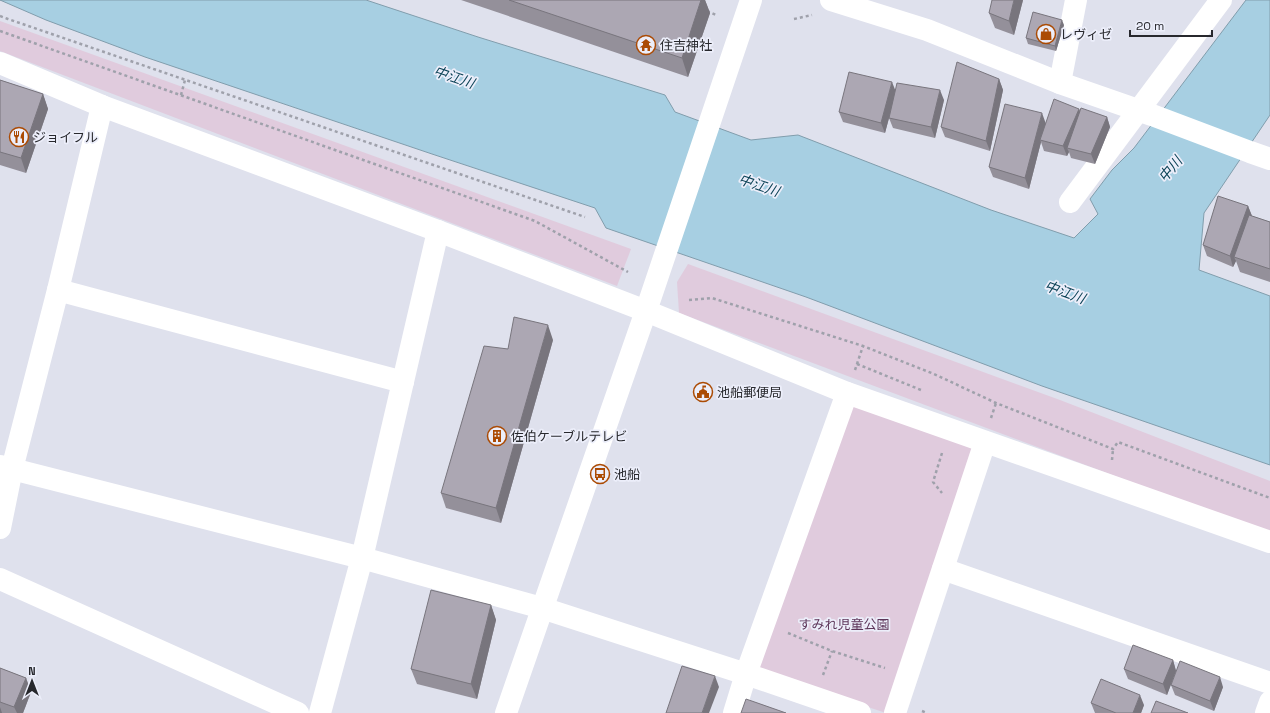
<svg xmlns="http://www.w3.org/2000/svg" width="1270" height="713" font-family="'Space Grotesk','Noto Sans JP',sans-serif">
	<style>
		.green { fill: #e0cbdd }
		.water { fill: #a7cfe2; stroke: #819dac }
		.lines { fill: none; stroke-linecap: round; stroke-linejoin: round }
		.path { stroke: #9fa1ab; stroke-width: 2.5; stroke-dasharray: 3 3; stroke-linecap: butt }
		.street { stroke: #fff; stroke-width: 22 }
		.secondary { stroke: #fff; stroke-width: 22 }
		.wall { fill: #94909a }
		.shaded-wall { fill: #78757d }
		.building { fill: #aca7b3; stroke: #78757d }
		.labels { text-anchor: middle; stroke-width: 3.5; stroke-linejoin: round; paint-order: stroke }
		.poi-label { font-size: 13px; fill: #27282d; stroke: #eceefa; text-anchor: start }
		.park-label { font-size: 13px; fill: #5d3559; stroke: #eceefa }
		.water-label { font-size: 14px; font-style: italic; fill: #0b4256; stroke: #eceefa }
	</style>
	<rect width="100%" height="100%" fill="#dfe1ed"/>
	<g class="green">
		<polygon points="0,21 631,249 617,286 0,51"/>
		<polygon points="688,264 1060,400 1270,481 1270,534 679,313 677,282"/>
		<polygon points="850,400 978,444 886,713 753,669"/>
	</g>
	<polygon class="water" points="0,0 366,0 478,37 665,95 675,112 751,140 798,135 991,210 1074,238 1098,214 1090,199 1112,170 1134,148 1246,0 1270,0 1270,115 1204,213 1199,270 1270,296 1270,465 1042,386 806,297 606,228 595,208 432,154 145,57 46,20"/>
	<g class="lines">
		<g class="path">
			<polyline points="707,11 716,15"/>
			<polyline points="0,16 8,19 585,217"/>
			<polyline points="794,19 812,15"/>
			<polyline points="0,31 535,221 628,272"/>
			<polyline points="181,95 185,80"/>
			<polyline points="689,300 712,298 863,346 934,374 996,403 1113,449 1118,442 1270,498"/>
			<polyline points="857,364 921,390"/>
			<polyline points="855,370 863,346"/>
			<polyline points="991,418 996,403"/>
			<polyline points="942,453 933,482 942,493"/>
			<polyline points="1112,460 1113,449"/>
			<polyline points="788,633 832,651 885,668"/>
			<polyline points="823,675 832,651"/>
			<polyline points="922,711 927,713"/>
		</g>
		<g class="street">
			<polyline points="0,63 102,106 438,231 646,311 847,393 1270,542"/>
			<polyline points="1060,83 1076,0"/>
			<polyline points="1070,202 1221,0"/>
			<polyline points="58,290 403,382"/>
			<polyline points="0,528 12,469 58,290 102,106"/>
			<polyline points="943,569 1270,683"/>
			<polyline points="0,579 298,713"/>
			<polyline points="542,608 746,674 860,713"/>
			<polyline points="320,713 362,558 438,231"/>
			<polyline points="734,713 746,674 847,393"/>
			<polyline points="895,713 985,442"/>
			<polyline points="1266,713 1270,702"/>
		</g>
		<g class="secondary">
			<polyline points="831,0 927,30 1060,83 1152,115 1250,152 1270,159"/>
			<polyline points="0,466 362,558 542,608"/>
			<polyline points="506,713 646,311 751,0"/>
		</g>
	</g>
	<g class="wall">
		<polygon points="461,0 705,0 710,13 688,77"/>
		<polygon points="1023,0 1014,35 995,28 989,13"/>
		<polygon points="1064,25 1056,51 1028,44 1026,38"/>
		<polygon points="999,79 1003,90 990,151 945,137 941,127"/>
		<polygon points="0,80 43,94 48,109 26,173 0,165"/>
		<polygon points="895,90 944,100 935,138 893,128 889,118 891,110 885,133 843,122 839,112"/>
		<polygon points="1079,109 1080,111 1107,117 1110,127 1095,164 1071,158 1069,152 1067,156 1044,151 1041,142 1029,189 993,177 989,167 1046,124"/>
		<polygon points="1248,206 1252,216 1270,222 1270,282 1240,272 1236,261 1233,267 1207,256 1203,245"/>
		<polygon points="553,340 501,523 446,508 441,493 508,349"/>
		<polygon points="491,605 496,620 477,699 417,684 411,669"/>
		<polygon points="1173,660 1176,671 1167,695 1128,679 1124,669"/>
		<polygon points="0,668 26,678 31,692 23,713 0,713"/>
		<polygon points="1171,685 1223,687 1214,711 1175,695"/>
		<polygon points="1091,703 1144,705 1141,713 1095,713"/>
	</g>
	<g class="shaded-wall">
		<polygon points="701,0 705,0 710,13 688,77 682,58"/>
		<polygon points="1014,0 1023,0 1014,35 1009,21"/>
		<polygon points="1062,20 1064,25 1056,51 1055,46"/>
		<polygon points="999,79 1003,90 990,151 986,141"/>
		<polygon points="892,82 896,92 885,133 881,123"/>
		<polygon points="940,90 944,100 935,138 931,127"/>
		<polygon points="43,94 48,109 26,173 21,158"/>
		<polygon points="1079,109 1083,119 1067,148 1069,152 1067,156 1063,146"/>
		<polygon points="1042,113 1046,124 1040,140 1041,142 1029,189 1025,178"/>
		<polygon points="1107,117 1110,127 1095,164 1091,154"/>
		<polygon points="1248,206 1252,216 1234,257 1236,261 1233,267 1230,256"/>
		<polygon points="548,325 553,340 501,523 496,508"/>
		<polygon points="491,605 496,620 477,699 471,684"/>
		<polygon points="1173,660 1176,671 1167,695 1163,684"/>
		<polygon points="715,676 719,687 709,713 702,713"/>
		<polygon points="1220,677 1223,687 1214,711 1210,701"/>
		<polygon points="26,678 31,692 23,713 17,713 14,707"/>
		<polygon points="1140,695 1144,705 1141,713 1133,713"/>
		<polygon points="0,707 2,713 0,713"/>
	</g>
	<g class="building">
		<polygon points="509,0 701,0 682,58"/>
		<polygon points="992,0 1014,0 1009,21 989,13"/>
		<polygon points="1033,12 1062,20 1055,46 1026,38"/>
		<polygon points="957,62 999,79 986,141 941,127"/>
		<polygon points="849,72 892,82 881,123 839,112"/>
		<polygon points="0,80 43,94 21,158 0,152"/>
		<polygon points="897,83 940,90 931,127 889,118"/>
		<polygon points="1054,99 1079,109 1063,146 1040,140"/>
		<polygon points="1005,104 1042,113 1025,178 989,167"/>
		<polygon points="1081,108 1107,117 1091,154 1067,148"/>
		<polygon points="1218,196 1248,206 1230,256 1203,245"/>
		<polygon points="1249,215 1270,222 1270,269 1234,257"/>
		<polygon points="514,317 548,325 496,508 441,493 484,346 508,349"/>
		<polygon points="431,590 491,605 471,684 411,669"/>
		<polygon points="1133,645 1173,660 1163,684 1124,669"/>
		<polygon points="1180,661 1220,677 1210,701 1171,685"/>
		<polygon points="682,666 715,676 702,713 666,713"/>
		<polygon points="0,668 26,678 14,707 0,702"/>
		<polygon points="1101,679 1140,695 1133,713 1116,713 1091,703"/>
		<polygon points="746,699 786,713 741,713"/>
		<polygon points="1156,701 1188,713 1151,713"/>
	</g>
	<defs>
		<symbol id="shop-ring" viewBox="-11 -11 22 22"><circle r="9.5" fill="#eceefa" stroke="#ab4b04" stroke-width="1.5"/><path d="M-5-2.5h2.3a2.7 3.5 0 0 1 5.4 0H5L5.5 6h-11ZM-1.5-2.5h3a1.5 2.3 0 0 0-3 0Z" fill="#ab4b04"/></symbol>
		<symbol id="temple-ring" viewBox="-11 -11 22 22"><circle r="9.5" fill="#eceefa" stroke="#ab4b04" stroke-width="1.5"/><path d="M0-6L5-2H3V0L6.5 2.5H4V6H1.5V3h-3V6H-4V2.5H-6.5L-3 0V-2H-5Z" fill="#ab4b04"/></symbol>
		<symbol id="restaurant-ring" viewBox="-11 -11 22 22"><circle r="9.5" fill="#eceefa" stroke="#ab4b04" stroke-width="1.5"/><path d="M-5-6h1v4h1v-4h1v4h1v-4h1v5L-1.5 .5V6h-2V.5L-5-1ZM5-6V6H3V1.5H1.5Q1.5-4 5-6Z" fill="#ab4b04"/></symbol>
		<symbol id="civic-ring" viewBox="-11 -11 22 22"><circle r="9.5" fill="#eceefa" stroke="#ab4b04" stroke-width="1.5"/><path d="M-.6-6.5H3V-4.5H.6V-3L4-1V1h2V6H-6V1h2V-1L-.6-3ZM-1.2 2.5V6h2.4V2.5Z" fill="#ab4b04"/></symbol>
		<symbol id="building-ring" viewBox="-11 -11 22 22"><circle r="9.5" fill="#eceefa" stroke="#ab4b04" stroke-width="1.5"/><path d="M-4-6H4V6H1V3H-1V6H-4ZM-2.5-4.3h1.7v1.8h-1.7ZM.8-4.3h1.7v1.8H.8ZM-2.5-1h1.7V.8h-1.7ZM.8-1h1.7V.8H.8Z" fill="#ab4b04"/></symbol>
		<symbol id="bus-ring" viewBox="-11 -11 22 22"><circle r="9.5" fill="#eceefa" stroke="#ab4b04" stroke-width="1.5"/><path d="M-5-6H5V4H4V6H2V4H-2V6H-4V4H-5ZM-3.5-4V0h7V-4ZM-3.5 1.2v1.5H-2V1.2ZM2 1.2v1.5H3.5V1.2Z" fill="#ab4b04"/></symbol>
	</defs>
	<g fill-rule="evenodd">
		<use href="#shop-ring" x="1035" y="23" width="22" height="22"/>
		<use href="#temple-ring" x="635" y="34" width="22" height="22"/>
		<use href="#restaurant-ring" x="8" y="126" width="22" height="22"/>
		<use href="#civic-ring" x="692" y="381" width="22" height="22"/>
		<use href="#building-ring" x="486" y="425" width="22" height="22"/>
		<use href="#bus-ring" x="589" y="463" width="22" height="22"/>
	</g>
	<g class="labels">
		<g class="poi-label">
			<text x="1060" y="39">レヴィゼ</text>
			<text x="660" y="50">住吉神社</text>
			<text x="33" y="142">ジョイフル</text>
			<text x="717" y="397">池船郵便局</text>
			<text x="511" y="441">佐伯ケーブルテレビ</text>
			<text x="614" y="479">池船</text>
		</g>
		<g class="park-label">
			<text x="844" y="629">すみれ児童公園</text>
		</g>
		<g class="water-label">
			<text transform="translate(454 77) rotate(19)" y="5">中江川</text>
			<text transform="translate(1170 169) rotate(-51)" y="5">中川</text>
			<text transform="translate(759 185) rotate(19)" y="5">中江川</text>
			<text transform="translate(1065 292) rotate(20)" y="5">中江川</text>
		</g>
	</g>
	<g transform="translate(32 681)" stroke="#eceefa" stroke-width="3" paint-order="stroke">
	<path d="M0-3L7 15L0 10L-7 15Z" fill="#27282d"/>
	<text y="-6" font-size="11" font-weight="bold" text-anchor="middle" fill="#27282d">N</text>
	</g>
	<path d="M1130 30v6h82v-6" fill="none" stroke="#27282d" stroke-width="2"/>
	<text x="1136" y="30" font-size="12" fill="#27282d" stroke="#eceefa" stroke-width="3" paint-order="stroke">20 m</text>
</svg>
